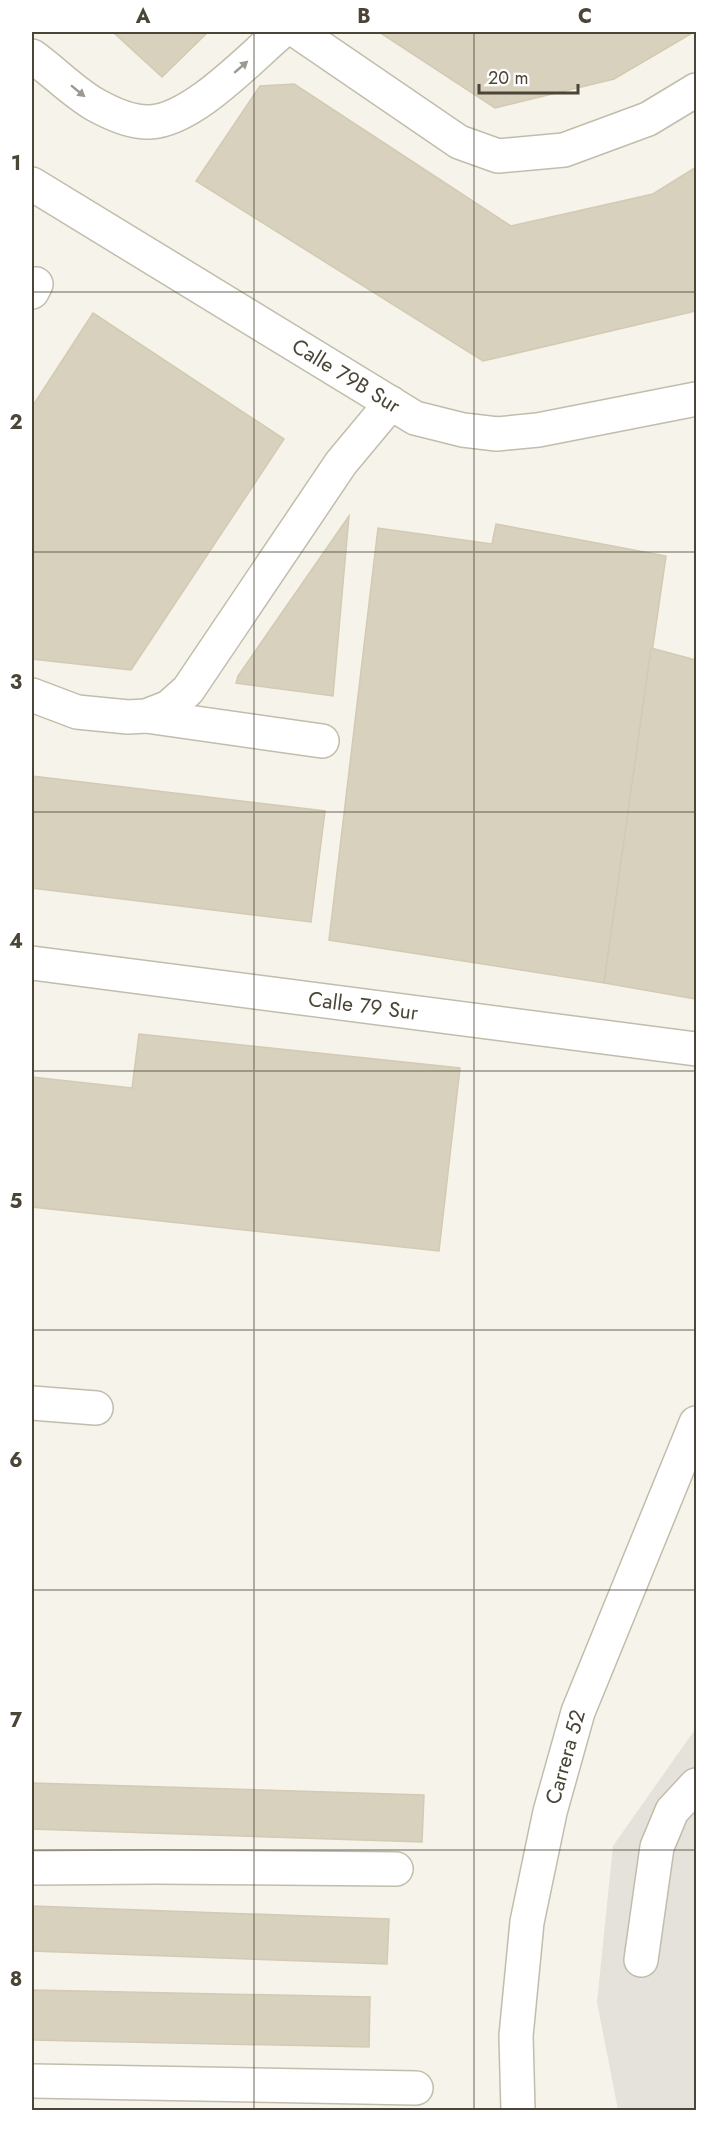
<svg xmlns="http://www.w3.org/2000/svg" width="728" height="2142" font-family="Jost,sans-serif">
	<style>
		.industrial { fill: #e5e2db }
		.building { fill: #d8d1be; stroke: #d3cab1; stroke-width: 1.5 }
		.lines { fill: none; stroke-linecap: round; stroke-linejoin: round }
		.minor-casing { stroke: #c2bdab; stroke-width: 36 }
		.minor { stroke: #fff; stroke-width: 33 }
		.oneway { fill: #9b9991 }
		.grid { fill: none; stroke: #4a4537; stroke-width: 1.5; stroke-opacity: 0.55 }
		.labels { text-anchor: middle; stroke-width: 5; stroke-linejoin: round; paint-order: stroke }
		.street-label { font-size: 21px; fill: #4a4537; stroke: #fff }
		.neatline { fill: none; stroke: #4a4537; stroke-width: 2 }
		.grid-label { font-size: 20px; text-anchor: middle; font-weight: bold; fill: #4a4537 }
	</style>
	<rect width="100%" height="100%" fill="#f5f3ea"/>
	<polygon class="industrial" points="696,1728 696,2110 618,2110 597,2002 613,1846"/>
	<g class="building">
		<polygon points="113,32 208,32 162,77"/>
		<polygon points="379,32 694,32 614,79 495,108"/>
		<polygon points="294,84 511,226 653,194 696,167 696,311 483,361 196,181 260,86"/>
		<polygon points="93,313 284,439 131,670 32,659 32,407"/>
		<polygon points="349,516 333,696 236,683 238,676"/>
		<polygon points="496,524 666,556 604,983 329,940 378,528 492,544"/>
		<polygon points="651,648 696,660 696,999 604,983"/>
		<polygon points="32,776 325,811 311,922 32,888"/>
		<polygon points="139,1034 460,1068 439,1251 32,1207 32,1077 132,1088"/>
		<polygon points="32,1783 424,1795 422,1842 32,1829"/>
		<polygon points="32,1906 389,1919 387,1964 32,1951"/>
		<polygon points="32,1990 370,1997 369,2047 32,2040"/>
	</g>
	<g class="lines">
		<defs>
			<g id="minor">
				<polyline points="298,32 459,142 498,156 564,150 648,119 696,90"/>
				<path d="M32 56C53 71 72 91 94 104 110 113 131 123 150 122 193 120 249 59 281 32"/>
				<path id="s1" d="M32 184 415 418 463 430 497 434 538 430 696 399"/>
				<polyline points="32,292 36,284"/>
				<polyline points="32,695 77,712 128,717 146,716 169,707 188,690 341,463 391,403"/>
				<polyline points="146,716 322,741"/>
				<path id="s2" d="M32 963 696 1049"/>
				<polyline points="32,1403 96,1408"/>
				<polyline points="32,1868 155,1867 396,1869"/>
				<polyline points="641,1960 657,1847 672,1811 696,1785"/>
				<polyline points="32,2081 416,2088"/>
				<path id="s3" d="M518 2110 516 2036 527 1922 550 1812 578 1712 696 1423"/>
			</g>
		</defs>
		<use href="#minor" class="minor-casing"/>
		<use href="#minor" class="minor"/>
	</g>
	<defs><path id="oneway-solid" d="M-6-.8H1V-3.2L6.5 0L1 3.2V.8H-6Z" transform="scale(1.5)"/></defs>
	<g class="oneway">
		<use href="#oneway-solid" transform="translate(241 67) rotate(-41)"/>
		<use href="#oneway-solid" transform="translate(78 91) rotate(39)"/>
	</g>
	<path class="grid" d="M254 32V2110M474 32V2110M32 292H696M32 552H696M32 812H696M32 1071H696M32 1330H696M32 1590H696M32 1850H696"/>
	<g class="labels">
		<g class="street-label">
			<text dy="7" stroke="none"><textPath href="#s1" startOffset="368">Calle 79B Sur</textPath></text>
			<text dy="7" stroke="none"><textPath href="#s2" startOffset="334">Calle 79 Sur</textPath></text>
			<text dy="7" stroke="none"><textPath href="#s3" startOffset="358">Carrera 52</textPath></text>
		</g>
	</g>
	<rect width="728" height="2142" fill="none" stroke="#ffffff" stroke-width="66"/>
	<path d="M479 84v9h99v-9" fill="none" stroke="#4a4537" stroke-width="3"/>
	<text x="488" y="84" font-size="18" fill="#4a4537" stroke="#ffffff" stroke-width="4.5" paint-order="stroke">20 m</text>
	<rect x="33" y="33" width="662" height="2076" class="neatline"/>
	<g class="grid-label">
		<text x="143" y="23">A</text>
		<text x="364" y="23">B</text>
		<text x="585" y="23">C</text>
		<text x="16" y="170">1</text>
		<text x="16" y="429">2</text>
		<text x="16" y="689">3</text>
		<text x="16" y="948">4</text>
		<text x="16" y="1208">5</text>
		<text x="16" y="1467">6</text>
		<text x="16" y="1727">7</text>
		<text x="16" y="1986">8</text>
	</g>
</svg>
